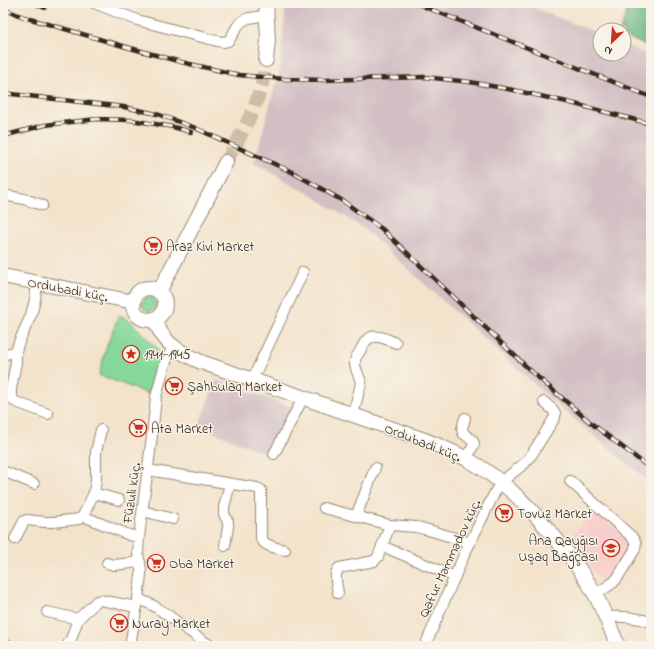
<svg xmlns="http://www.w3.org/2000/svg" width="654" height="649" font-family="'Indie Flower',sans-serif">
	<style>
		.built { fill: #f7d0cd }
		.industrial { fill: #d2bec3 }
		.green { fill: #86d89a; stroke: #60815c }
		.forest { fill: #6cb882; stroke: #547150 }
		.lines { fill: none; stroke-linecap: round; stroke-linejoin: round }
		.secondary-tunnel { stroke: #cebea8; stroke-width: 14; stroke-dasharray: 14 7; stroke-linecap: butt }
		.minor-casing { stroke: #978674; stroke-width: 12 }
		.secondary-casing { stroke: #978674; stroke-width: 16 }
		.minor { stroke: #fff; stroke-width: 10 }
		.secondary { stroke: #fff; stroke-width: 14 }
		.rail-casing { stroke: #3b2a1e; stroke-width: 4.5 }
		.rail { stroke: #f7f3e8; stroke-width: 3; stroke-dasharray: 9; stroke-linecap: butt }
		.labels { text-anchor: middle; stroke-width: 3; stroke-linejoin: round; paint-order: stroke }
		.poi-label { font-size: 14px; fill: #3b2a1e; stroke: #f7f3e8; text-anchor: start }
		.street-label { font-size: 14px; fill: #3b2a1e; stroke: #f7f3e8 }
	</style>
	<rect width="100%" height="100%" fill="#f7f3e8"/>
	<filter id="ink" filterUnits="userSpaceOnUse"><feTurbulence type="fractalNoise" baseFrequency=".025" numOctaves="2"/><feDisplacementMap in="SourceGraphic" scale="8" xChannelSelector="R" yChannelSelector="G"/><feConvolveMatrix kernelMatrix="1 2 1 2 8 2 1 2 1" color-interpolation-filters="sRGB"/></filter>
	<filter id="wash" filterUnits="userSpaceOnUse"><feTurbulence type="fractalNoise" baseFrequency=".012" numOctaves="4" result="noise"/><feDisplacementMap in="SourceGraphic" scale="16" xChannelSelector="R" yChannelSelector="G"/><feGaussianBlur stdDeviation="0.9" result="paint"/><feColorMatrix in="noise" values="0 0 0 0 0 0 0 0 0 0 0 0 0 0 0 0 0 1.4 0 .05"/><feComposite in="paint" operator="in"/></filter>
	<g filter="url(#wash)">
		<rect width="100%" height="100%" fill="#f3e3cb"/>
		<polygon class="built" points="594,509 630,543 629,551 602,581 569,540"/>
		<g class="industrial">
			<polygon points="286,3 521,3 600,34 600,54 624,54 624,44 651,56 651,483 562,409 364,229 315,197 254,163 280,68"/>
			<polygon points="216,380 293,407 269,455 198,426"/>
		</g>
		<g class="green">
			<circle cx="149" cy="304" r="7"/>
			<polygon points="119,315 130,321 157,348 159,360 149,394 99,375 106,348"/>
		</g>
		<polygon class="forest" points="630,3 651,3 651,48 624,36 624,30 620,30"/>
	</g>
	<g filter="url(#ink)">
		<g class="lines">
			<path class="secondary-tunnel" d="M226 162C239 138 252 116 260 91 263 81 265 70 266 60"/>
			<defs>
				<g id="minor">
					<path d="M94 3 137 20 217 41 223 42 228 41C232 37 234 32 237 27 243 16 256 17 267 16"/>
					<polyline points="3,195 24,199 42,205"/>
					<polyline points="37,282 35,300 31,315 19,342 16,351 16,362 11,389 11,396 13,400 16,402 48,414"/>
					<polyline points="3,355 16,351"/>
					<polyline points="252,380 303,272"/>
					<path d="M353 415 361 383C360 377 356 371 355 365 354 360 357 355 360 351 362 347 364 343 367 340 374 332 389 340 396 343"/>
					<polyline points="465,418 462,429 463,433 473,441 474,444 467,459"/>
					<polyline points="274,454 303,398"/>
					<path d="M148 470 257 488 261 490V539C266 547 277 548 285 550"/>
					<polyline points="3,471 34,484"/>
					<path d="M570 481 632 537C636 542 637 544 634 551L618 577 614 582 595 595"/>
					<polyline points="94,493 119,500"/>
					<polyline points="324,508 390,525 416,527 425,529 455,538 470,543"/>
					<polyline points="143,511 173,519"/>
					<polyline points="83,516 129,535 139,537"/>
					<polyline points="356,516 375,468"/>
					<polyline points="15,539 24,521 27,520 45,522 54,522 79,519 83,516 94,493 96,479 96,452 101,430"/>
					<polyline points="225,546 228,527 228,522 224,514 224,507 230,484"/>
					<polyline points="382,546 455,577"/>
					<polyline points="107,563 114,565 140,562"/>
					<path d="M338 593C337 585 333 574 339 568L374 561 378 557 390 525"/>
					<path d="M138 599C166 608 186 633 212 646"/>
					<polyline points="47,612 78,619"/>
					<path d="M607 617C622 616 636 617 651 622"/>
					<polyline points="3,644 10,646"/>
					<polyline points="67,646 71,639 78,619 97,601 100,600 137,607"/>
					<polyline points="130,646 138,599 141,575 141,569 138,554 139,537 152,436 156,397 164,367 167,359 173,347"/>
					<polyline points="425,646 464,555 495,492 501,482 525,463 532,454 555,417 555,413 553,410 544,402"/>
				</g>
				<g id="secondary">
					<polyline points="266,60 268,40 266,3"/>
					<polyline points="3,276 134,302"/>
					<circle cx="149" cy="304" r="16"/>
					<polyline points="159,292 226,162"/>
					<path d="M154 319C164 344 177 351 201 362L422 439C440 446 457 453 472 462 508 483 536 514 561 545 574 561 586 578 596 596 604 612 611 629 618 646"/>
				</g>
			</defs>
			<use href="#minor" class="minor-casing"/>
			<use href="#secondary" class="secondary-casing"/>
			<use href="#minor" class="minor"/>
			<use href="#secondary" class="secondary"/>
			<defs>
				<g id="rail">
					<polyline points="33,3 45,8"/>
					<polyline points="415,3 651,97"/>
					<polyline points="3,9 24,17 123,46 181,62 239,75 284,79 323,80 424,77 470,82 513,90 567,102 651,124"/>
					<polyline points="3,93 124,107 157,114 193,127 292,172 343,201 382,229 533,373 591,423 651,469"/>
					<polyline points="3,136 45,125 97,119 131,120 173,127 191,132"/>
				</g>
			</defs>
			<use href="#rail" class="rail-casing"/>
			<use href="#rail" class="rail"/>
		</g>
	</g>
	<defs>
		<symbol id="supermarket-ring" viewBox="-11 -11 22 22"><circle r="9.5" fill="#f7f3e8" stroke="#c8321e" stroke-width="1.5"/><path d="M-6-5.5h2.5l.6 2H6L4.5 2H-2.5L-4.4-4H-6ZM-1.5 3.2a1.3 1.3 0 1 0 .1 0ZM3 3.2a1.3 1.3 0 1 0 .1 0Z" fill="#c8321e"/></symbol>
		<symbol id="sight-ring" viewBox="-11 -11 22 22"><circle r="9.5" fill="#f7f3e8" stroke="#c8321e" stroke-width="1.5"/><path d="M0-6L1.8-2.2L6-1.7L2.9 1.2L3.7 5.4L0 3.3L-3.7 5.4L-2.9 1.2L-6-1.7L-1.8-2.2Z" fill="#c8321e"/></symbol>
		<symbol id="school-ring" viewBox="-11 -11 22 22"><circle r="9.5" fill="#f7f3e8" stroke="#c8321e" stroke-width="1.5"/><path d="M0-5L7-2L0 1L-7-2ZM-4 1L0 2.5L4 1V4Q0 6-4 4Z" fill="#c8321e"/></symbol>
	</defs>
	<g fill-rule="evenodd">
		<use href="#supermarket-ring" x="143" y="236" width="20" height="20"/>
		<use href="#sight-ring" x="121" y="344" width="20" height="20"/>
		<use href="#supermarket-ring" x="164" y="376" width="20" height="20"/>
		<use href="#supermarket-ring" x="128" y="418" width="20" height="20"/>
		<use href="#supermarket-ring" x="494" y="503" width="20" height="20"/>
		<use href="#school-ring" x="601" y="538" width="20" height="20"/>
		<use href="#supermarket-ring" x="146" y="553" width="20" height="20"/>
		<use href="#supermarket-ring" x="109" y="613" width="20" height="20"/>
	</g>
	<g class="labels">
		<g class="poi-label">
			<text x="166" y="251">Araz Kivi Market</text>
			<text x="144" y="359">1941-1945</text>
			<text x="187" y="391">Şahbulaq Market</text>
			<text x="151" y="433">Ata Market</text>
			<text x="517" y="518">Tovuz Market</text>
			<text x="598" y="545" text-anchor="end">Ana Qayğısı<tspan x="598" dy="16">Uşaq Bağçası</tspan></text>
			<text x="169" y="568">Oba Market</text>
			<text x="132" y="628">Nuray Market</text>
		</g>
		<g class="street-label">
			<text transform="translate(68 289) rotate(11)" y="5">Ordubadi küç.</text>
			<text transform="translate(423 442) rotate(22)" y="5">Ordubadi küç.</text>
			<text transform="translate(131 493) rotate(-82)" y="5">Füzuli küç.</text>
			<text transform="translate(449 558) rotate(-65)" y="5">Qafur Məmmədov küç.</text>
		</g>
	</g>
	<rect width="654" height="649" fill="none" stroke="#f7f3e8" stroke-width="16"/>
	<g transform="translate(612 42) rotate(205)"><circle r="19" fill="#f7f3e8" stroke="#aca397"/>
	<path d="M0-3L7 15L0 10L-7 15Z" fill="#c8321e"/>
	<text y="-6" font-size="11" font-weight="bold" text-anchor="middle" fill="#3b2a1e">N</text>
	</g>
</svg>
